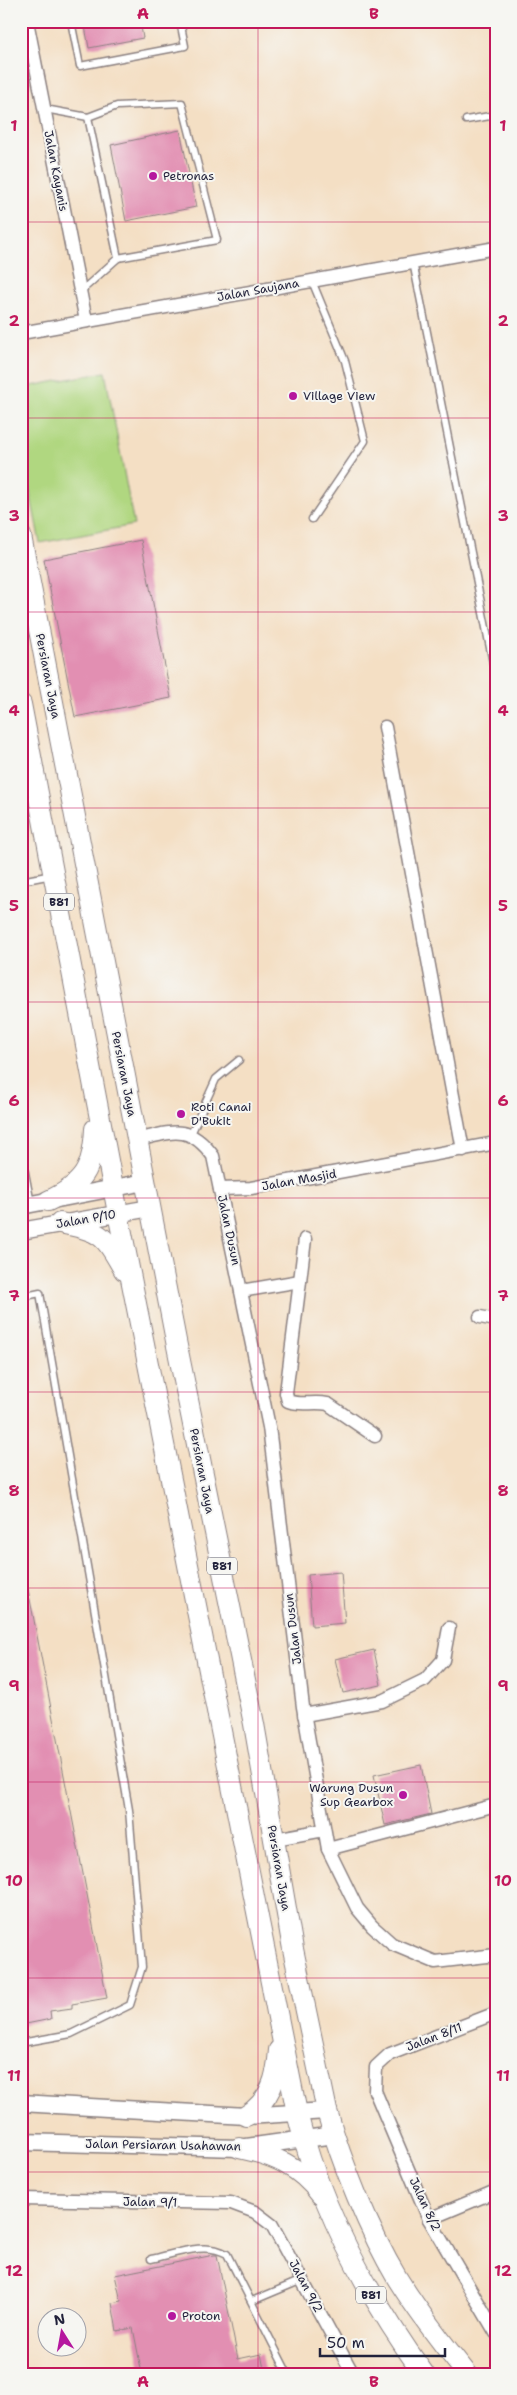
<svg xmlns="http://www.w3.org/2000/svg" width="517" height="2395" font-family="'Shantell Sans',sans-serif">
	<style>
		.green { fill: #b0d780; stroke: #697c5e }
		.building { fill: #e28fb2 }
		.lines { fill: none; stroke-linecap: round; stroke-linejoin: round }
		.service-casing { stroke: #8b8080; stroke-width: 9 }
		.minor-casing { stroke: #8b8080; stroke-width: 15 }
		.tertiary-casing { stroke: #8b8080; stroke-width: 19 }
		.primary-casing { stroke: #8b8080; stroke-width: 22 }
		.service { stroke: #fff; stroke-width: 6 }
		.minor { stroke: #fff; stroke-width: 12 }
		.tertiary { stroke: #fff; stroke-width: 16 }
		.primary { stroke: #fff; stroke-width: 20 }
		.grid { fill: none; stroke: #c2185b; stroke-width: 1; stroke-opacity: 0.55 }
		.poi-dot { fill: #b5179e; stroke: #f6f6f2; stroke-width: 2 }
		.labels { text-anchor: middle; stroke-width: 4; stroke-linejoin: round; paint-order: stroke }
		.shield { fill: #f6f6f2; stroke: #626272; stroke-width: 1 }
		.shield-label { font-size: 11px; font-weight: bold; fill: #22223b }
		.street-label { font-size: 12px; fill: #22223b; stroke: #f6f6f2 }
		.poi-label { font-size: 12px; fill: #22223b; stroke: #f6f6f2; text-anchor: start }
		.neatline { fill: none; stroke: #c2185b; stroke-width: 2 }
		.grid-label { font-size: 16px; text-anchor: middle; font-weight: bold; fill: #c2185b }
	</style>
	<rect width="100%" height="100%" fill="#f6f6f2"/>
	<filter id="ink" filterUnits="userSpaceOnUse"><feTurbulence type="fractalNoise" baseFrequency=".02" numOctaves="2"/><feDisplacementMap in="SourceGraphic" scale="10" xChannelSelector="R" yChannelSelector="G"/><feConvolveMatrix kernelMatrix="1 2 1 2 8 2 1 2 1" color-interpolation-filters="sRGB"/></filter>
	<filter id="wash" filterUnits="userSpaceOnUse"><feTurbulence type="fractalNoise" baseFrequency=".0096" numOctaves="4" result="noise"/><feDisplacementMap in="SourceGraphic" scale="20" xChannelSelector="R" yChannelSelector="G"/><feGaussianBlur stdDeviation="1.12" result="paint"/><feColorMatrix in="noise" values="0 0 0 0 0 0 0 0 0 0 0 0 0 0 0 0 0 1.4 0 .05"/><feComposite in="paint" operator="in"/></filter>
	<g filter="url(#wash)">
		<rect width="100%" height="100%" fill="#f4dfc4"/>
		<polygon class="green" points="105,372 134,525 40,543 21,446 21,388"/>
		<g id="blocks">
			<g class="building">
				<polygon points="84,21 140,21 143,38 89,48"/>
				<polygon points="180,130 196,207 126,221 111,145"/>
				<polygon points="141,540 171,698 75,717 44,559"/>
				<polygon points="341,1572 345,1623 312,1626 308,1575"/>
				<polygon points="28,1589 107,1998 72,2004 72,2008 50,2011 51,2019 21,2025 21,1590"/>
				<polygon points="374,1650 381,1685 343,1693 335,1659"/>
				<polygon points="421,1765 431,1814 385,1825 374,1775"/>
				<polygon points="214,2255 217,2255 238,2359 261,2354 265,2374 142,2374 133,2328 117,2331 112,2303 121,2301 115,2275"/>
			</g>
		</g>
	</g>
	<g filter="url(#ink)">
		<use href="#blocks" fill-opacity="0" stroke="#8b8080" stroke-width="1"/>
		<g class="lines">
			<defs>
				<g id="service">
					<polyline points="71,21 80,66 185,46 180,21"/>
					<polyline points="45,109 88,117 117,106 182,103 217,240 118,258 80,292"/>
					<polyline points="88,117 118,258"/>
					<polyline points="466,120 496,115"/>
					<polyline points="413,262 493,663"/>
					<polyline points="312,519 365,441 345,361 312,281"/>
					<polyline points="21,881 52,875"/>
					<polyline points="191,1134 216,1079 239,1060"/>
					<polyline points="21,1297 40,1293 129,1810 142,1967 130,2005 71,2034 21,2043"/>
					<path d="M151 2259C175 2254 205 2241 227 2254L288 2374"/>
					<polyline points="252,2301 302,2280"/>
				</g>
				<g id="minor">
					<polyline points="27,21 86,321"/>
					<polyline points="21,333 496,248"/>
					<polyline points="385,727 463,1150"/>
					<path d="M137 1140C172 1132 189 1123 213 1156L269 1427 303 1707 328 1849 357 1908 372 1926 392 1944 435 1962 496 1955"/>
					<polyline points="21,1168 28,1204"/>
					<polyline points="220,1189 251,1188 496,1143"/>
					<polyline points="300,1281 305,1239"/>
					<path d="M241 1291 300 1281 286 1393 288 1401C301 1406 314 1401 328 1404L375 1436"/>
					<polyline points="480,1317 496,1320"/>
					<polyline points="304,1715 382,1701 425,1680 443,1660 449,1628"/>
					<polyline points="275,1839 324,1830"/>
					<polyline points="328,1849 496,1805"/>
					<polyline points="496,2013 390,2054 376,2067 375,2091 429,2219 496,2333"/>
					<polyline points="21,2199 231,2203 255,2212 272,2225 353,2374"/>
					<polyline points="429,2219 496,2191"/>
				</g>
				<g id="tertiary">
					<polyline points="21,1206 145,1182"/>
					<polyline points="21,1231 150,1208"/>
					<polyline points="21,2103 246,2116 327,2111"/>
					<polyline points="21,2142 239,2148 334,2135"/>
				</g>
				<g id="primary">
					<path d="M21 536 177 1346 254 1724 293 1949 327 2111C341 2162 370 2233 397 2278 418 2312 442 2343 467 2374"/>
					<path d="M21 704 118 1213 297 2113C320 2207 368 2296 424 2374"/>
					<path d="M48 1201C84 1184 93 1169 95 1129"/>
					<path d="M60 1223C102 1232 103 1233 124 1270"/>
					<path d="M246 2116C271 2100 277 2078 279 2050"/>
					<path d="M239 2148C273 2155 300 2166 321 2195"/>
				</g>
			</defs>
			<use href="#service" class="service-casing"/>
			<use href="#minor" class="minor-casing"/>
			<use href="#tertiary" class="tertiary-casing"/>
			<use href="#primary" class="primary-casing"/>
			<use href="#service" class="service"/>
			<use href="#minor" class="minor"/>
			<use href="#tertiary" class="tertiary"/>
			<use href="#primary" class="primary"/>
		</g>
	</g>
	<path class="grid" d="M258 21V2374M21 222H496M21 418H496M21 612H496M21 808H496M21 1002H496M21 1198H496M21 1392H496M21 1588H496M21 1782H496M21 1978H496M21 2172H496"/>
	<g class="poi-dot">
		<circle cx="153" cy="176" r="5"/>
		<circle cx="293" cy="396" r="5"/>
		<circle cx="181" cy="1114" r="5"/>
		<circle cx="403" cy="1795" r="5"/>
		<circle cx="172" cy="2316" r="5"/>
	</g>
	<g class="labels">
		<g class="shield">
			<rect x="44" y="893.5" width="30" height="17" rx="4"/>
			<rect x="207" y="1557.5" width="30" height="17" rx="4"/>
			<rect x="356" y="2286.5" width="30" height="17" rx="4"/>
		</g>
		<g class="shield-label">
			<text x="59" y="906">B81</text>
			<text x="222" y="1570">B81</text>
			<text x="371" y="2299">B81</text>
		</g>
		<g class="street-label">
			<text transform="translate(56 171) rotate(79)" y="4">Jalan Kayanis</text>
			<text transform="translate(258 290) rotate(-10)" y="4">Jalan Saujana</text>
			<text transform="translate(48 676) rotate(79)" y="4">Persiaran Jaya</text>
			<text transform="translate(124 1074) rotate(79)" y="4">Persiaran Jaya</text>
			<text transform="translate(299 1180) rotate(-10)" y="4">Jalan Masjid</text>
			<text transform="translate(86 1219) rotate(-10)" y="4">Jalan P/10</text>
			<text transform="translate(229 1230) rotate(78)" y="4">Jalan Dusun</text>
			<text transform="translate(202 1471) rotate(79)" y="4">Persiaran Jaya</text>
			<text transform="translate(293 1629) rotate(-97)" y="4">Jalan Dusun</text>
			<text transform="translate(279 1868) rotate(80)" y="4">Persiaran Jaya</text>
			<text transform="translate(434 2037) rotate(-21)" y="4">Jalan 8/11</text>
			<text transform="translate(163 2145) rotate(1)" y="4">Jalan Persiaran Usahawan</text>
			<text transform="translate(150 2202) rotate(1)" y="4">Jalan 9/1</text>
			<text transform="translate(425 2204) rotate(65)" y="4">Jalan 8/2</text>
			<text transform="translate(306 2286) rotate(62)" y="4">Jalan 9/2</text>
		</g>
		<g class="poi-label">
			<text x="163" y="180">Petronas</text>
			<text x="303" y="400">Village View</text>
			<text x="191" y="1111">Roti Canai<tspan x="191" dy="14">D'Bukit</tspan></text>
			<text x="393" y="1792" text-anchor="end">Warung Dusun<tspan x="393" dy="14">Sup Gearbox</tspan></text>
			<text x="182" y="2320">Proton</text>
		</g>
	</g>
	<rect width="517" height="2395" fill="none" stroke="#f6f6f2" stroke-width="55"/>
	<g transform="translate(62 2332) rotate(349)"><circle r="24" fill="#f6f6f2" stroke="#a1a1a9"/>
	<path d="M0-4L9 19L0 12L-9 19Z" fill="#b5179e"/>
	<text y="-8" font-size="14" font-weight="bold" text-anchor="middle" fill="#22223b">N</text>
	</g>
	<path d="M320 2348v8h125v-8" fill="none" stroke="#22223b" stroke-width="2.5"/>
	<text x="327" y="2348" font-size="15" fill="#22223b" stroke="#f6f6f2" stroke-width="4" paint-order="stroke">50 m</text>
	<rect x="28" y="28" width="462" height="2340" class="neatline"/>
	<g class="grid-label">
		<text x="143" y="19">A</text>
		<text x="374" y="19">B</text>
		<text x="14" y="131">1</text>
		<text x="503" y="131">1</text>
		<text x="14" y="326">2</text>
		<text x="503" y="326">2</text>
		<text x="14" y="521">3</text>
		<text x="503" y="521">3</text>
		<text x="14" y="716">4</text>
		<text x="503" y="716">4</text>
		<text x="14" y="911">5</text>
		<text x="503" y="911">5</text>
		<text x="14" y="1106">6</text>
		<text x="503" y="1106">6</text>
		<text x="14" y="1301">7</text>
		<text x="503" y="1301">7</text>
		<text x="14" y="1496">8</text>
		<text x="503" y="1496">8</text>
		<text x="14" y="1691">9</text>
		<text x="503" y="1691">9</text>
		<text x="14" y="1886">10</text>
		<text x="503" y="1886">10</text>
		<text x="14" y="2081">11</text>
		<text x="503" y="2081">11</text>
		<text x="14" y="2276">12</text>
		<text x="503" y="2276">12</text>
		<text x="143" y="2387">A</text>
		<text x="374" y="2387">B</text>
	</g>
</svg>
